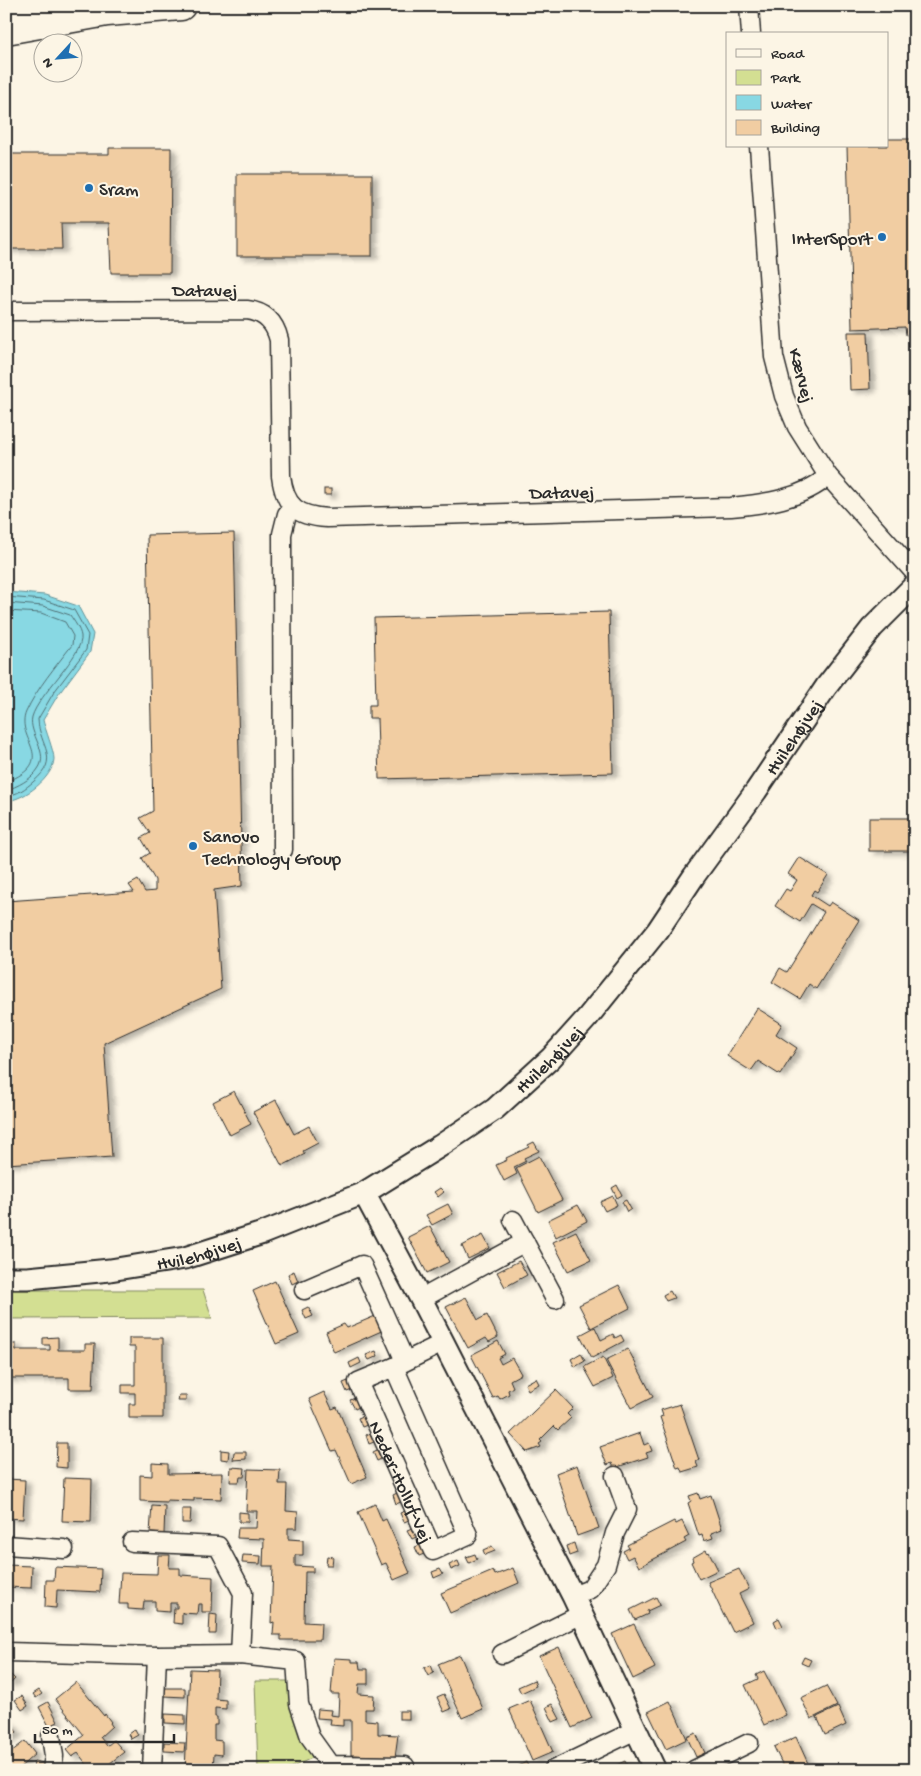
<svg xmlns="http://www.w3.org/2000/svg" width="921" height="1776" font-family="'Gochi Hand',sans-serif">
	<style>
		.green { fill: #d3df92; stroke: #7f855e }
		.water { fill: #88d8e3; stroke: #639399 }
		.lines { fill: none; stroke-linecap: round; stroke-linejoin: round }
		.shore { stroke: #507075; stroke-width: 1 }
		.building { fill: #f1cda2; stroke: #2b2b2b; filter: url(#shadow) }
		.minor-casing { stroke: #2b2b2b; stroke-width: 21 }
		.tertiary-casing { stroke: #2b2b2b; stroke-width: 25 }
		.secondary-casing { stroke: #2b2b2b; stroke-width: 28 }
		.motorway-casing { stroke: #2b2b2b; stroke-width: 31 }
		.minor { stroke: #fcf5e5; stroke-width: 18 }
		.tertiary { stroke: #fcf5e5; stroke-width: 21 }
		.secondary { stroke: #fcf5e5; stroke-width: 24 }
		.motorway { stroke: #fcf5e5; stroke-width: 28 }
		.poi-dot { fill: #1f6fb2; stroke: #fcf5e5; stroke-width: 2 }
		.labels { text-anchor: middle; stroke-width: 4; stroke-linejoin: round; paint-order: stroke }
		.poi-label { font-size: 19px; fill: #2b2b2b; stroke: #fcf5e5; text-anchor: start }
		.street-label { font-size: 19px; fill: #2b2b2b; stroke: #fcf5e5 }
	</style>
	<defs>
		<filter id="shadow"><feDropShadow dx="5.5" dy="3" stdDeviation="2.5" flood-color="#0004"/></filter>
	</defs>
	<rect width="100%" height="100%" fill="#fcf5e5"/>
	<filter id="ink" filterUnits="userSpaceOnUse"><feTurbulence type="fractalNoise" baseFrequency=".02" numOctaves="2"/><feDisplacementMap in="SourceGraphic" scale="10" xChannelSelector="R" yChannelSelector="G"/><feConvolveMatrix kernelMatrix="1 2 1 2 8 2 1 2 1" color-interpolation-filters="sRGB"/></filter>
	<g filter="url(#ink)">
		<g class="green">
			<polygon points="6,1290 203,1290 212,1318 6,1319"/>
			<polygon points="255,1681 290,1681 296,1718 312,1758 286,1770 258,1770"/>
		</g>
		<path class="water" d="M6 592 45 595 78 606 93 634 90 652 58 695 43 720C45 729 54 751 54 759 53 778 24 800 6 801Z"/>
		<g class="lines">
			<g class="shore">
				<path d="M6 597 44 600 74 610 88 635 86 650 54 692 38 719C39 747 62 758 33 782 26 788 17 795 6 796"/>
				<path d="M6 603 43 606 70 615C74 621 80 629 81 636 84 654 38 695 32 717 28 734 50 753 38 769 32 779 17 787 6 790"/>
				<path d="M6 611 41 613 65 622 73 636 72 645C56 666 37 688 26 712 14 740 61 760 6 782"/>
			</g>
		</g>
		<g class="building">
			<polygon points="887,139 915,139 915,334 906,335 905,327 852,329 847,146 887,146"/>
			<polygon points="109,148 171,148 170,273 111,273 109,223 61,223 62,249 6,249 6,154 109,154"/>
			<rect x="237" y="174" width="135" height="82"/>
			<polygon points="848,332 868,332 870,389 850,390"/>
			<rect x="324" y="489" width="7" height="6"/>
			<polygon points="234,533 242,886 214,890 221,989 104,1043 112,1157 6,1164 6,901 134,892 129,885 138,880 145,892 155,891 155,880 142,858 150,853 141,838 150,833 140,818 153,811 147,535"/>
			<polygon points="609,612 613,773 379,779 377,718 369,718 369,705 376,705 374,618"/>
			<rect x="869" y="818" width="46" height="33"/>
			<polygon points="799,857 828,875 817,892 814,890 811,895 828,906 831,902 859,920 816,989 809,984 800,999 772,982 780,968 787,972 824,912 811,904 800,922 775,906 786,889 790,891 797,880 788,874"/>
			<polygon points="757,1008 782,1024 776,1034 797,1048 780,1075 758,1061 751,1071 727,1056"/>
			<polygon points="234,1091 251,1124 230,1135 213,1102"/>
			<polygon points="276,1100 294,1134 309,1126 318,1143 303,1151 305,1154 282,1166 253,1112"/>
			<polygon points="534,1142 539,1151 524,1158 526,1161 514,1167 517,1174 504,1181 496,1165 507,1160 506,1158 529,1147 528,1145"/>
			<polygon points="539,1156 562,1200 538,1212 516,1168"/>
			<polygon points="617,1185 622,1195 617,1198 612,1188"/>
			<polygon points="440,1188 444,1192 438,1197 434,1192"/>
			<polygon points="613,1196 617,1205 605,1211 600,1202"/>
			<polygon points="626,1200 631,1209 627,1212 622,1202"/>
			<polygon points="448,1204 453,1214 432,1225 426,1215"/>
			<polygon points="578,1205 587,1221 556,1237 548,1220"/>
			<polygon points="430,1226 449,1262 427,1273 408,1237"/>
			<polygon points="576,1231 591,1260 568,1271 553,1242"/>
			<polygon points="483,1235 490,1248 468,1259 462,1246"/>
			<polygon points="519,1261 527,1275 505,1287 497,1272"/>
			<polygon points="294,1271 298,1281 292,1284 288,1274"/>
			<polygon points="275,1281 299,1334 276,1344 253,1291"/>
			<polygon points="619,1285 630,1308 591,1328 579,1305"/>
			<polygon points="670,1291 674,1298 666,1301 663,1295"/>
			<polygon points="466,1297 478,1320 487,1315 498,1337 489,1342 486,1338 468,1348 446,1307"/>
			<polygon points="308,1307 313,1316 306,1319 302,1310"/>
			<polygon points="380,1314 386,1329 334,1352 326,1332 344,1324 347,1328"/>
			<polygon points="595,1327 601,1340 613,1334 615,1338 621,1335 624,1341 592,1358 580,1335"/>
			<polygon points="58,1337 58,1350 85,1350 85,1344 95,1344 93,1389 69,1389 69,1378 6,1378 6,1344 16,1344 16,1350 50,1350 50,1345 43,1345 43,1338"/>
			<polygon points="129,1338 163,1338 163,1418 129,1418 129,1404 135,1404 135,1393 122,1393 122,1385 135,1385 135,1347 129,1347"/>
			<polygon points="498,1341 505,1354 498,1358 501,1364 512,1358 521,1374 510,1380 513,1387 508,1390 509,1394 500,1399 498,1396 493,1398 471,1355"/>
			<polygon points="628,1349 653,1397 631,1408 606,1360"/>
			<polygon points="376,1351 378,1356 369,1360 366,1355"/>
			<polygon points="581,1353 585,1361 575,1367 571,1359"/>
			<polygon points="603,1357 613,1378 595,1387 584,1367"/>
			<polygon points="359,1358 361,1363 351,1368 349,1363"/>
			<polygon points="536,1378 539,1384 528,1390 525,1384"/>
			<polygon points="348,1381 352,1390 347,1392 343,1383"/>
			<polygon points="556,1390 573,1408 567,1414 571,1418 558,1430 554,1426 540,1440 542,1442 539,1444 541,1447 527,1452 510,1434"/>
			<polygon points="324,1392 332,1409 337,1407 367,1477 351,1484 336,1450 332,1451 309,1399"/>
			<polygon points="179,1395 186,1395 186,1401 178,1401"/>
			<polygon points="355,1398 359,1407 355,1409 350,1400"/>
			<polygon points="680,1404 699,1460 696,1462 698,1467 682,1472 680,1467 677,1468 660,1417 663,1416 661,1410"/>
			<polygon points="363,1416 367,1425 362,1427 358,1418"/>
			<polygon points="370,1433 374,1442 369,1444 366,1435"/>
			<polygon points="640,1433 644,1445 649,1443 652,1451 646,1453 648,1457 614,1468 612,1463 607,1465 600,1447"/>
			<polygon points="57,1443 67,1443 67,1468 56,1467"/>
			<polygon points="221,1450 229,1451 228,1460 221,1459"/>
			<polygon points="377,1450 381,1459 377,1461 373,1452"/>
			<polygon points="234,1452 246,1452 246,1459 233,1460"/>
			<polygon points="152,1463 168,1464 168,1474 222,1473 221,1499 194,1498 194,1501 167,1500 167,1502 140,1501 140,1475 152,1476"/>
			<polygon points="577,1465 599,1528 577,1536 556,1473"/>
			<polygon points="231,1467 245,1468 244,1477 240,1477 239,1482 230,1482"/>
			<polygon points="248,1469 280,1470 279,1484 287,1484 286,1511 298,1512 297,1528 288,1528 288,1539 303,1540 303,1555 295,1555 295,1566 313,1567 313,1572 305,1572 304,1622 321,1623 320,1640 281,1640 281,1635 273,1635 274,1622 271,1623 273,1566 263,1566 264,1539 237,1538 238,1528 256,1528 257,1511 246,1511"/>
			<polygon points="64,1478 92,1479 91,1522 62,1521"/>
			<polygon points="6,1479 25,1480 23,1519 6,1518"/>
			<polygon points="397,1493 401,1502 396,1504 393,1495"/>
			<polygon points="698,1493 700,1499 711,1495 722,1529 711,1533 713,1538 704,1541 702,1535 699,1536 688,1503 691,1501 689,1496"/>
			<polygon points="375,1504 382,1521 386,1519 410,1573 394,1580 386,1563 381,1565 358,1512"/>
			<polygon points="152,1505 165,1506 164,1534 150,1533"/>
			<polygon points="182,1509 191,1509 190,1523 182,1523"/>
			<polygon points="405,1511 409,1520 404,1522 400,1513"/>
			<polygon points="239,1512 248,1513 248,1522 239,1522"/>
			<polygon points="674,1521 676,1524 682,1521 689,1536 684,1539 686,1542 639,1567 633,1556 627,1559 623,1551 629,1548 627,1545"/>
			<polygon points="412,1528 416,1537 412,1539 407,1530"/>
			<polygon points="574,1543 577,1553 569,1556 566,1546"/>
			<polygon points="420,1545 424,1554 419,1556 415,1547"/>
			<polygon points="492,1546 495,1551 485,1555 483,1550"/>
			<polygon points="706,1550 708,1553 709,1552 718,1570 699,1579 691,1562 693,1561 692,1558"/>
			<polygon points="475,1554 477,1559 469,1563 466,1557"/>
			<polygon points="158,1555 170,1555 169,1568 180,1568 180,1575 213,1577 212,1612 202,1612 202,1604 198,1604 197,1614 183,1613 182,1612 182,1624 173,1623 174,1608 177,1608 177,1603 170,1603 170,1612 155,1611 155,1601 144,1601 143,1610 128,1609 128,1604 119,1604 121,1573 157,1574"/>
			<polygon points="243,1555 261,1556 260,1564 242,1563"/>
			<polygon points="327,1556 333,1557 332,1565 326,1565"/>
			<polygon points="458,1561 460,1566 451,1570 449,1565"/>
			<polygon points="6,1565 32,1566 31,1588 6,1587"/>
			<polygon points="55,1567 101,1569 100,1592 57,1590 56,1608 45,1607 46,1580 54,1580"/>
			<polygon points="513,1568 519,1583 450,1613 441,1593 493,1571 495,1575"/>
			<polygon points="440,1569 443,1574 434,1578 432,1572"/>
			<polygon points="739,1569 749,1589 739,1594 753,1622 733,1632 725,1616 724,1616 708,1582"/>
			<polygon points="656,1597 660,1605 647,1611 648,1614 635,1620 630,1610"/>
			<polygon points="210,1614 217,1615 216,1634 209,1634"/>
			<polygon points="779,1618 783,1626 777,1628 774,1621"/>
			<polygon points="634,1624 655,1668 633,1679 612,1634"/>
			<polygon points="559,1647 592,1718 572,1728 539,1656"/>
			<polygon points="460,1655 483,1709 462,1718 438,1664"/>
			<polygon points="804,1657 811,1660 808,1666 801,1663"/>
			<polygon points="334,1658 352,1659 352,1662 359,1662 360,1669 368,1669 368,1684 359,1684 358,1694 374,1695 373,1709 365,1709 365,1720 378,1721 378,1734 398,1735 395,1757 351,1755 351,1720 343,1720 343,1726 330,1725 331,1719 317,1718 318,1709 331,1710 330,1715 338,1716 339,1694 331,1694"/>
			<polygon points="431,1665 434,1673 428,1676 424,1668"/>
			<polygon points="190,1669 217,1670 216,1699 226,1700 226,1709 215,1708 215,1717 217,1717 217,1725 214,1725 214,1740 222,1741 222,1755 214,1754 213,1770 185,1770"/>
			<polygon points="764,1671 786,1715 764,1725 745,1685 758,1679 756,1675"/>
			<polygon points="9,1673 15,1679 10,1684 6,1680 6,1675"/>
			<polygon points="534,1680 536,1686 521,1693 518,1687"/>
			<polygon points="76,1682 104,1716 105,1714 111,1722 110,1723 112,1726 100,1737 107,1746 114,1740 124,1752 104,1768 105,1770 91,1770 78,1753 72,1757 66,1750 84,1735 55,1699"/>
			<polygon points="826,1686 837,1706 811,1719 801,1698"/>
			<polygon points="164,1688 185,1688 185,1697 164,1696"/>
			<polygon points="39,1690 42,1694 36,1698 33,1694"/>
			<polygon points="444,1694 451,1709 444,1712 437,1697"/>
			<polygon points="22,1696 28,1706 22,1710 15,1700"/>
			<polygon points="530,1700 553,1752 532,1761 509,1709"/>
			<polygon points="670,1701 687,1739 666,1749 648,1712"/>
			<polygon points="48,1702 58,1722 49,1726 39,1707"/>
			<polygon points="552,1704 560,1719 553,1722 546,1707"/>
			<polygon points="838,1707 846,1725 825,1735 817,1717"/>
			<rect x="399" y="1711" width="10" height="8"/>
			<polygon points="165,1714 185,1715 185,1724 165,1723"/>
			<polygon points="8,1721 17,1732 6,1742 6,1722"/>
			<polygon points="135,1729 138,1735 131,1739 128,1734"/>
			<polygon points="696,1733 705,1753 696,1757 687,1737"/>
			<polygon points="796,1737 811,1770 785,1770 774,1747"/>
			<polygon points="25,1741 35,1754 17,1770 6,1770 6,1756"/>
			<polygon points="164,1742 185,1743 184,1752 164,1751"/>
			<polygon points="34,1761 44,1763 43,1770 33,1770"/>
			<polygon points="625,1761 629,1770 606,1770"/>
			<polygon points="526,1762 530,1770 511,1770"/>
			<polygon points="417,1766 436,1766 437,1770 417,1770"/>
		</g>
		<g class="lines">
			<defs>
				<g id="minor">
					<polyline points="749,6 751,34"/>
					<polyline points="759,146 774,357 784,396 797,427 828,476 915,573"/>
					<path d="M6 311 247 310C265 312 275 323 279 340L281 476C285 507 297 516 327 518L731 507C763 504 803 499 828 476"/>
					<polyline points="283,850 282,534 287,514 293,507"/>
					<polyline points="513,1220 555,1299"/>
					<polyline points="304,1290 362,1265 405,1361"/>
					<polyline points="421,1299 525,1242"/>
					<path id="s1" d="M394 1367 358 1382 433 1551 468 1535 394 1367 443 1343"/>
					<polyline points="132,1542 218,1546 243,1593 240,1655"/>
					<polyline points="6,1545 64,1549"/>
					<polyline points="573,1596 590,1589 606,1565 615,1533 627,1509 615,1476"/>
					<polyline points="6,1652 157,1656 240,1655 296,1661 299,1704 310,1737 330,1765 405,1766"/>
					<polyline points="502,1654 582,1614"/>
					<polyline points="51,1736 54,1756 52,1770"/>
					<polyline points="152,1770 157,1656"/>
					<polyline points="553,1770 636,1730"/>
					<polyline points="694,1770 749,1743"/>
				</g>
				<g id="tertiary">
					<polyline points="364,1193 421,1299 573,1596 655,1770"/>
					<path id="s2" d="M6 1278H28L110 1270 185 1258 263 1233 364 1193 440 1146 495 1109 551 1058 587 1018 658 930 694 876 756 791 826 687 872 628 915 585"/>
				</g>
				<polyline id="secondary" points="6,15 47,14"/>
				<polyline id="motorway" points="6,30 107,12 181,6"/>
			</defs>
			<use href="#minor" class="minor-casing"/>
			<use href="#tertiary" class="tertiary-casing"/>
			<use href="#secondary" class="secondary-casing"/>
			<use href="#motorway" class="motorway-casing"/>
			<use href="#minor" class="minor"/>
			<use href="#tertiary" class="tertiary"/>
			<use href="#secondary" class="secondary"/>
			<use href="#motorway" class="motorway"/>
		</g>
	</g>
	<g class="poi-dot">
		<circle cx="89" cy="188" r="5"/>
		<circle cx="882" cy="237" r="5"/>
		<circle cx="193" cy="846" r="5"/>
	</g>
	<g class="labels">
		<g class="poi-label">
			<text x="99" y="195">Sram</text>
			<text x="872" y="244" text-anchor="end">InterSport</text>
			<text x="203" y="842">Sanovo<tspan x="203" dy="22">Technology Group</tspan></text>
		</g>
		<g class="street-label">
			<text x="205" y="296">Datavej</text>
			<text transform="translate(803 375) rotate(75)" y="7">Kærvej</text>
			<text transform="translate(562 491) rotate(-1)" y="7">Datavej</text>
			<text dy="7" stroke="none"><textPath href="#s2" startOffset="1005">Hvilehøjvej</textPath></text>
			<text dy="7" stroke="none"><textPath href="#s2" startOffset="600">Hvilehøjvej</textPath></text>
			<text dy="7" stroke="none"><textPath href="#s2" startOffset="195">Hvilehøjvej</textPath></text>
			<text dy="7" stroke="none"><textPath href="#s1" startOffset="148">Neder-Holluf-Vej</textPath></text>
		</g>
	</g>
	<rect width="921" height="1776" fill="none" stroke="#fcf5e5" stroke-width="25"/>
	<rect x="12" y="12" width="896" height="1751" fill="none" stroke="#2b2b2b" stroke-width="2" filter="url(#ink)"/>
	<rect x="726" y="32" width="162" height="115" fill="#fcf5e5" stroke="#a8a49b"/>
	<rect x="736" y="49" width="25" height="8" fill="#fcf5e5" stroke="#a8a49b"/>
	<text x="771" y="58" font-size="15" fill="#2b2b2b">Road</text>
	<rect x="736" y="70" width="25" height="15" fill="#d3df92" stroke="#a8a49b"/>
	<text x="771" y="82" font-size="15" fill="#2b2b2b">Park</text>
	<rect x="736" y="95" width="25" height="15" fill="#88d8e3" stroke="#a8a49b"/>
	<text x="771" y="108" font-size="15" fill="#2b2b2b">Water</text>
	<rect x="736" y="120" width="25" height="15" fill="#f1cda2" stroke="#a8a49b"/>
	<text x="771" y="132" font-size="15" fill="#2b2b2b">Building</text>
	<g transform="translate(58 58) rotate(244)"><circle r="24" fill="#fcf5e5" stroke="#a8a49b"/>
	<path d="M0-4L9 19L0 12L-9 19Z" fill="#1f6fb2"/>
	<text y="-8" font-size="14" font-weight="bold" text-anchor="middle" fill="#2b2b2b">N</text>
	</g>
	<path d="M35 1734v8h139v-8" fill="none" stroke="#2b2b2b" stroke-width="2.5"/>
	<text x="42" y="1734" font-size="15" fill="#2b2b2b" stroke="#fcf5e5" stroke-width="4" paint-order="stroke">50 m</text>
</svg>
